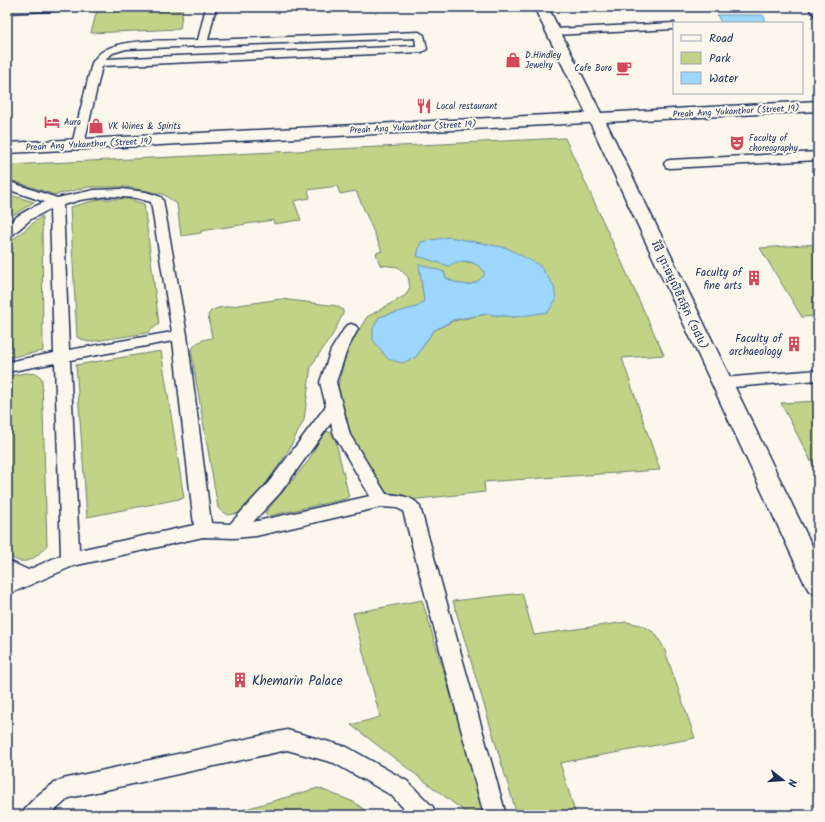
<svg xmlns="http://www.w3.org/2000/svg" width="825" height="822" font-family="Kalam,'Noto Sans Khmer',sans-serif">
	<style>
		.green { fill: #c2d287; stroke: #6e8072; fill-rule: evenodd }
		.water { fill: #9dd7fe; stroke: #6994be }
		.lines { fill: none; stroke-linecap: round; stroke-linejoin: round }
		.lane-casing { stroke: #1b2f5e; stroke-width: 3 }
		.street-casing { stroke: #1b2f5e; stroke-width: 3 }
		.secondary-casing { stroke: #1b2f5e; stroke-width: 3 }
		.lane { fill: #fbf7ec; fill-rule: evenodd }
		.street { fill: #fbf7ec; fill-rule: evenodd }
		.secondary { fill: #fbf7ec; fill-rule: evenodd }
		.labels { text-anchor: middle; stroke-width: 4; stroke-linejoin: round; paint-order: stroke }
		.far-poi-label { font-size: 9px; fill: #1b2f5e; stroke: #fbf7ec; text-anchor: start }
		.far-street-label { font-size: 9px; fill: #1b2f5e; stroke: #fbf7ec }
		.poi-label { font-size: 11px; fill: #1b2f5e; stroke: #fbf7ec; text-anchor: end }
		.street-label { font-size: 11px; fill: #1b2f5e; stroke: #fbf7ec }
		.near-poi-label { font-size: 13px; fill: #1b2f5e; stroke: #fbf7ec; text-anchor: start }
	</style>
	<rect width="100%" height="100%" fill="#fbf7ec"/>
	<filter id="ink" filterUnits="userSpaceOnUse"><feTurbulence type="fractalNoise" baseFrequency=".025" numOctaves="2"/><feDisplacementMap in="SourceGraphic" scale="8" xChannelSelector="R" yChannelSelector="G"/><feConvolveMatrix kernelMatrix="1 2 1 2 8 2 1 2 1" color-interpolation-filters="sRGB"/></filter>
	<g filter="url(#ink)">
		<g class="green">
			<polygon points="183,7 180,29 91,33 97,10"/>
			<path d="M565 138 664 355 622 358 660 470 484 482 485 492 409 500 385 494 351 436 336 394 347 349 367 317 406 295 410 287 408 277 398 267 380 265 376 253 382 251 356 191 340 194 337 186 308 190 310 198 294 201 301 220 274 224 273 220 201 231V233L181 236 177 204 163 194 126 187H88L55 195 7 179V165ZM507 248 515 317 486 314 453 321 433 331 416 357 379 318 417 307 424 301 420 271 444 272 446 278C462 286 473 289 485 274 480 261 466 261 453 262Z"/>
			<polygon points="7,194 34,202 7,219"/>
			<polygon points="101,199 128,199 144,204 159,324 147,333 88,342 77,337 70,207"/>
			<polygon points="42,216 43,351 7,358 7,244"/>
			<polygon points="818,244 818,316 802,317 760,248"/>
			<path d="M281 299 337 306 343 310V314L333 334 311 366 304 420 287 453 257 497 240 513 228 515 218 508 191 351C196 341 202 340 212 338L208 315 211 311 218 308Z"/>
			<polygon points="161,351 184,498 87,517 76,365"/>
			<path d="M26 373 38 374 42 379 47 545C35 559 25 568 7 555V376Z"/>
			<polygon points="818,401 818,475 781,403"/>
			<polygon points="326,431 334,434 349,497 345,499 269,516 265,513 309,460 321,436"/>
			<polygon points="522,593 534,635 626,622 641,625 655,633 664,648 695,738 560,763 576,815 517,815 453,601"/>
			<polygon points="422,600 486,812 486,815 469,815 351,725 380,717 353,613"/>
			<polygon points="318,788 354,802 371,815 243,815 242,810"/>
		</g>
		<g class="water">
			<polygon points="717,15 763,15 767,23 721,23"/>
			<path d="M449 237 507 248 539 265 554 286 556 300 548 312 515 317 486 314 453 320 433 331 416 357 402 363 388 359 373 340V329L379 317 417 307 424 301 419 264 444 272 446 278C462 286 473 289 485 274 480 261 460 257 449 266L417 256 421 242Z"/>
		</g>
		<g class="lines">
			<defs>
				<g id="lane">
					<polygon points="7,7 74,7 69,10 7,13"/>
					<path d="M206 7H216L208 40 419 32 424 35 427 49 422 52 102 66 84 144 82 147H74L72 144 92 63C95 58 99 53 105 50 125 38 173 41 198 40ZM415 38 416 46 105 59 113 53 126 49Z"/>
					<polygon points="808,7 818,7 818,17 815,16"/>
					<polygon points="674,23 674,29 554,35 549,32 554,29"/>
					<polygon points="818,152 818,160 670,168 666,167 664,164 666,161 670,160"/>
					<path d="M7 181 57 198 94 190 122 189 146 192 161 197 163 200 187 335 211 523 230 524 268 483 326 406 320 382 331 350 346 326 351 324 356 326 358 329 347 350 336 382 350 435 386 494C398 495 414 496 420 507L506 815H484L403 511 397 508 381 507 256 536 234 538 203 537 73 566 7 595V579L10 577 7 576V560L28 570 61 555 55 363 7 372V362L54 353 50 209 31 219 12 235 7 236V225C18 214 31 208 45 202L7 189ZM108 196 136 198 151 202 172 332 69 350 63 205 80 200ZM173 341 194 525 79 550 70 360ZM331 423 334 435 370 496 253 522 280 493Z"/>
					<polygon points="818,370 818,380 722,388 716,387 714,383 716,379 722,378"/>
					<path d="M287 730 347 747 407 781 433 807 436 815H410L391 795 334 763 287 750 69 798 50 815H22C27 802 50 784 63 779Z"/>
				</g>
				<polygon id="street" points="596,113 602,115 604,118 818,558 818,594 809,591 805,584 588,118 590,115"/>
				<polygon id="secondary" points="534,7 548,7 601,113 818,101 818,111 7,153 7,143 586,113"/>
			</defs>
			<use href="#lane" class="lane-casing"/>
			<use href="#street" class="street-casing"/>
			<use href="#secondary" class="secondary-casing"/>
			<use href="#lane" class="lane"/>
			<use href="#street" class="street"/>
			<use href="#secondary" class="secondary"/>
		</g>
	</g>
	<defs>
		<symbol id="shop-bare" viewBox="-9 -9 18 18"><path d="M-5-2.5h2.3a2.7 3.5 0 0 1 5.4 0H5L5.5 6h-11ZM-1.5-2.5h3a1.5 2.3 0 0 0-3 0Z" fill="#d1495b" stroke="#fbf7ec" stroke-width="2.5" paint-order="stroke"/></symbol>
		<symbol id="cafe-bare" viewBox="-9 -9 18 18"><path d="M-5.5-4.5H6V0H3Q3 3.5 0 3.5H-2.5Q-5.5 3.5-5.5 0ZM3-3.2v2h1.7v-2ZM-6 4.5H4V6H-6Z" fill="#d1495b" stroke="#fbf7ec" stroke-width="2.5" paint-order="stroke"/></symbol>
		<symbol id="restaurant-bare" viewBox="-9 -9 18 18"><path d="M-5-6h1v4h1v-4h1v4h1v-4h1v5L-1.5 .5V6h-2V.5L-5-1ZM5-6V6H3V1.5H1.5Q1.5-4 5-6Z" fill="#d1495b" stroke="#fbf7ec" stroke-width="2.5" paint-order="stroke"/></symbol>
		<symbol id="hotel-bare" viewBox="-9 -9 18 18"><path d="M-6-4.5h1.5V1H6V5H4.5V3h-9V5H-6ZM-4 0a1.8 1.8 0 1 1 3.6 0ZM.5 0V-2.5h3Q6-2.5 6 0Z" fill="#d1495b" stroke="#fbf7ec" stroke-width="2.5" paint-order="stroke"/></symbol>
		<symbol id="theatre-bare" viewBox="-9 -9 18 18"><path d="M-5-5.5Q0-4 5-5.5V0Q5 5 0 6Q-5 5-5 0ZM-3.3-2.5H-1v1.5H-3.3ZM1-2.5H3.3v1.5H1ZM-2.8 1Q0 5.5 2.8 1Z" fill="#d1495b" stroke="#fbf7ec" stroke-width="2.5" paint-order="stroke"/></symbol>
		<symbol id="building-bare" viewBox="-9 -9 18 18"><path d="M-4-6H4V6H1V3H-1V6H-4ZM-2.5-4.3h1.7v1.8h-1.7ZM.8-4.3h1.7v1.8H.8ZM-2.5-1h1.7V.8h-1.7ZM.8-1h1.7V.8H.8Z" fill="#d1495b" stroke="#fbf7ec" stroke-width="2.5" paint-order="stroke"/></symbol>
	</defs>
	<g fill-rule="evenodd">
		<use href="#shop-bare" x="502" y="49" width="22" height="22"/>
		<use href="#cafe-bare" x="613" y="57" width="22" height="22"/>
		<use href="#restaurant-bare" x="413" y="95" width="22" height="22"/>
		<use href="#hotel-bare" x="41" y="111" width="22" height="22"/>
		<use href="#shop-bare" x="85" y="115" width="22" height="22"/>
		<use href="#theatre-bare" x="726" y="132" width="22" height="22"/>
		<use href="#building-bare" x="743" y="267" width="22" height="22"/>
		<use href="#building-bare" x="783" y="333" width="22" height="22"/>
		<use href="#building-bare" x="229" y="669" width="22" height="22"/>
	</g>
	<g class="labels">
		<g class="far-poi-label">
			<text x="525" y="58">D.Hindley<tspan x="525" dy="10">Jewelry</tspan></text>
			<text x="612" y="71" text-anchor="end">Cafe Bora</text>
			<text x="436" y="109">Local restaurant</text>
			<text x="64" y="125">Aura</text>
			<text x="108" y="129">VK Wines &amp; Spirits</text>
			<text x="749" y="141">Faculty of<tspan x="749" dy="10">choreography</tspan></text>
		</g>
		<g class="far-street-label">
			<text transform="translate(736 111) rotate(-3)" y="3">Preah Ang Yukanthor (Street 19)</text>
			<text transform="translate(413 127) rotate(-3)" y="3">Preah Ang Yukanthor (Street 19)</text>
			<text transform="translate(89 144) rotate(-3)" y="3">Preah Ang Yukanthor (Street 19)</text>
		</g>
		<g class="poi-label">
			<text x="742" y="276">Faculty of<tspan x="742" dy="13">fine arts</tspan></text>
			<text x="782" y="342">Faculty of<tspan x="782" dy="13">archaeology</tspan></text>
		</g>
		<g class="street-label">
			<text transform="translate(680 295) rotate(65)" y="4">វិថី ព្រះធម្មលិខិតអ៊ុក (១៨៤)</text>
		</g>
		<g class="near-poi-label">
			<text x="252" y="685">Khemarin Palace</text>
		</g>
	</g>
	<rect width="825" height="822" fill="none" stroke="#fbf7ec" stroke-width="24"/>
	<rect x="12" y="12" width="801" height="798" fill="none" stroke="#1b2f5e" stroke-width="1.5" filter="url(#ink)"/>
	<rect x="673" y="22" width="130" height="72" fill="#fbf7ec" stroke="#a1a7b3"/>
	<rect x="681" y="35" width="20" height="6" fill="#fbf7ec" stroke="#a1a7b3"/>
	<text x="709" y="42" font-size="12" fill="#1b2f5e">Road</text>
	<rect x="681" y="52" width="20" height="12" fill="#c2d287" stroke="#a1a7b3"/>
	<text x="709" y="62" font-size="12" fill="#1b2f5e">Park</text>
	<rect x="681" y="72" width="20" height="12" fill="#9dd7fe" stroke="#a1a7b3"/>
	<text x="709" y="82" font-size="12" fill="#1b2f5e">Water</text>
	<g transform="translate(783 780) rotate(107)" stroke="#fbf7ec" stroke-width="3" paint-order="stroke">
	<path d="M0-3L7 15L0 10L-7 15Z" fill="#1b2f5e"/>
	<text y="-6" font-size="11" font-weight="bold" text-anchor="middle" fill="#1b2f5e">N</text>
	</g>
</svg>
